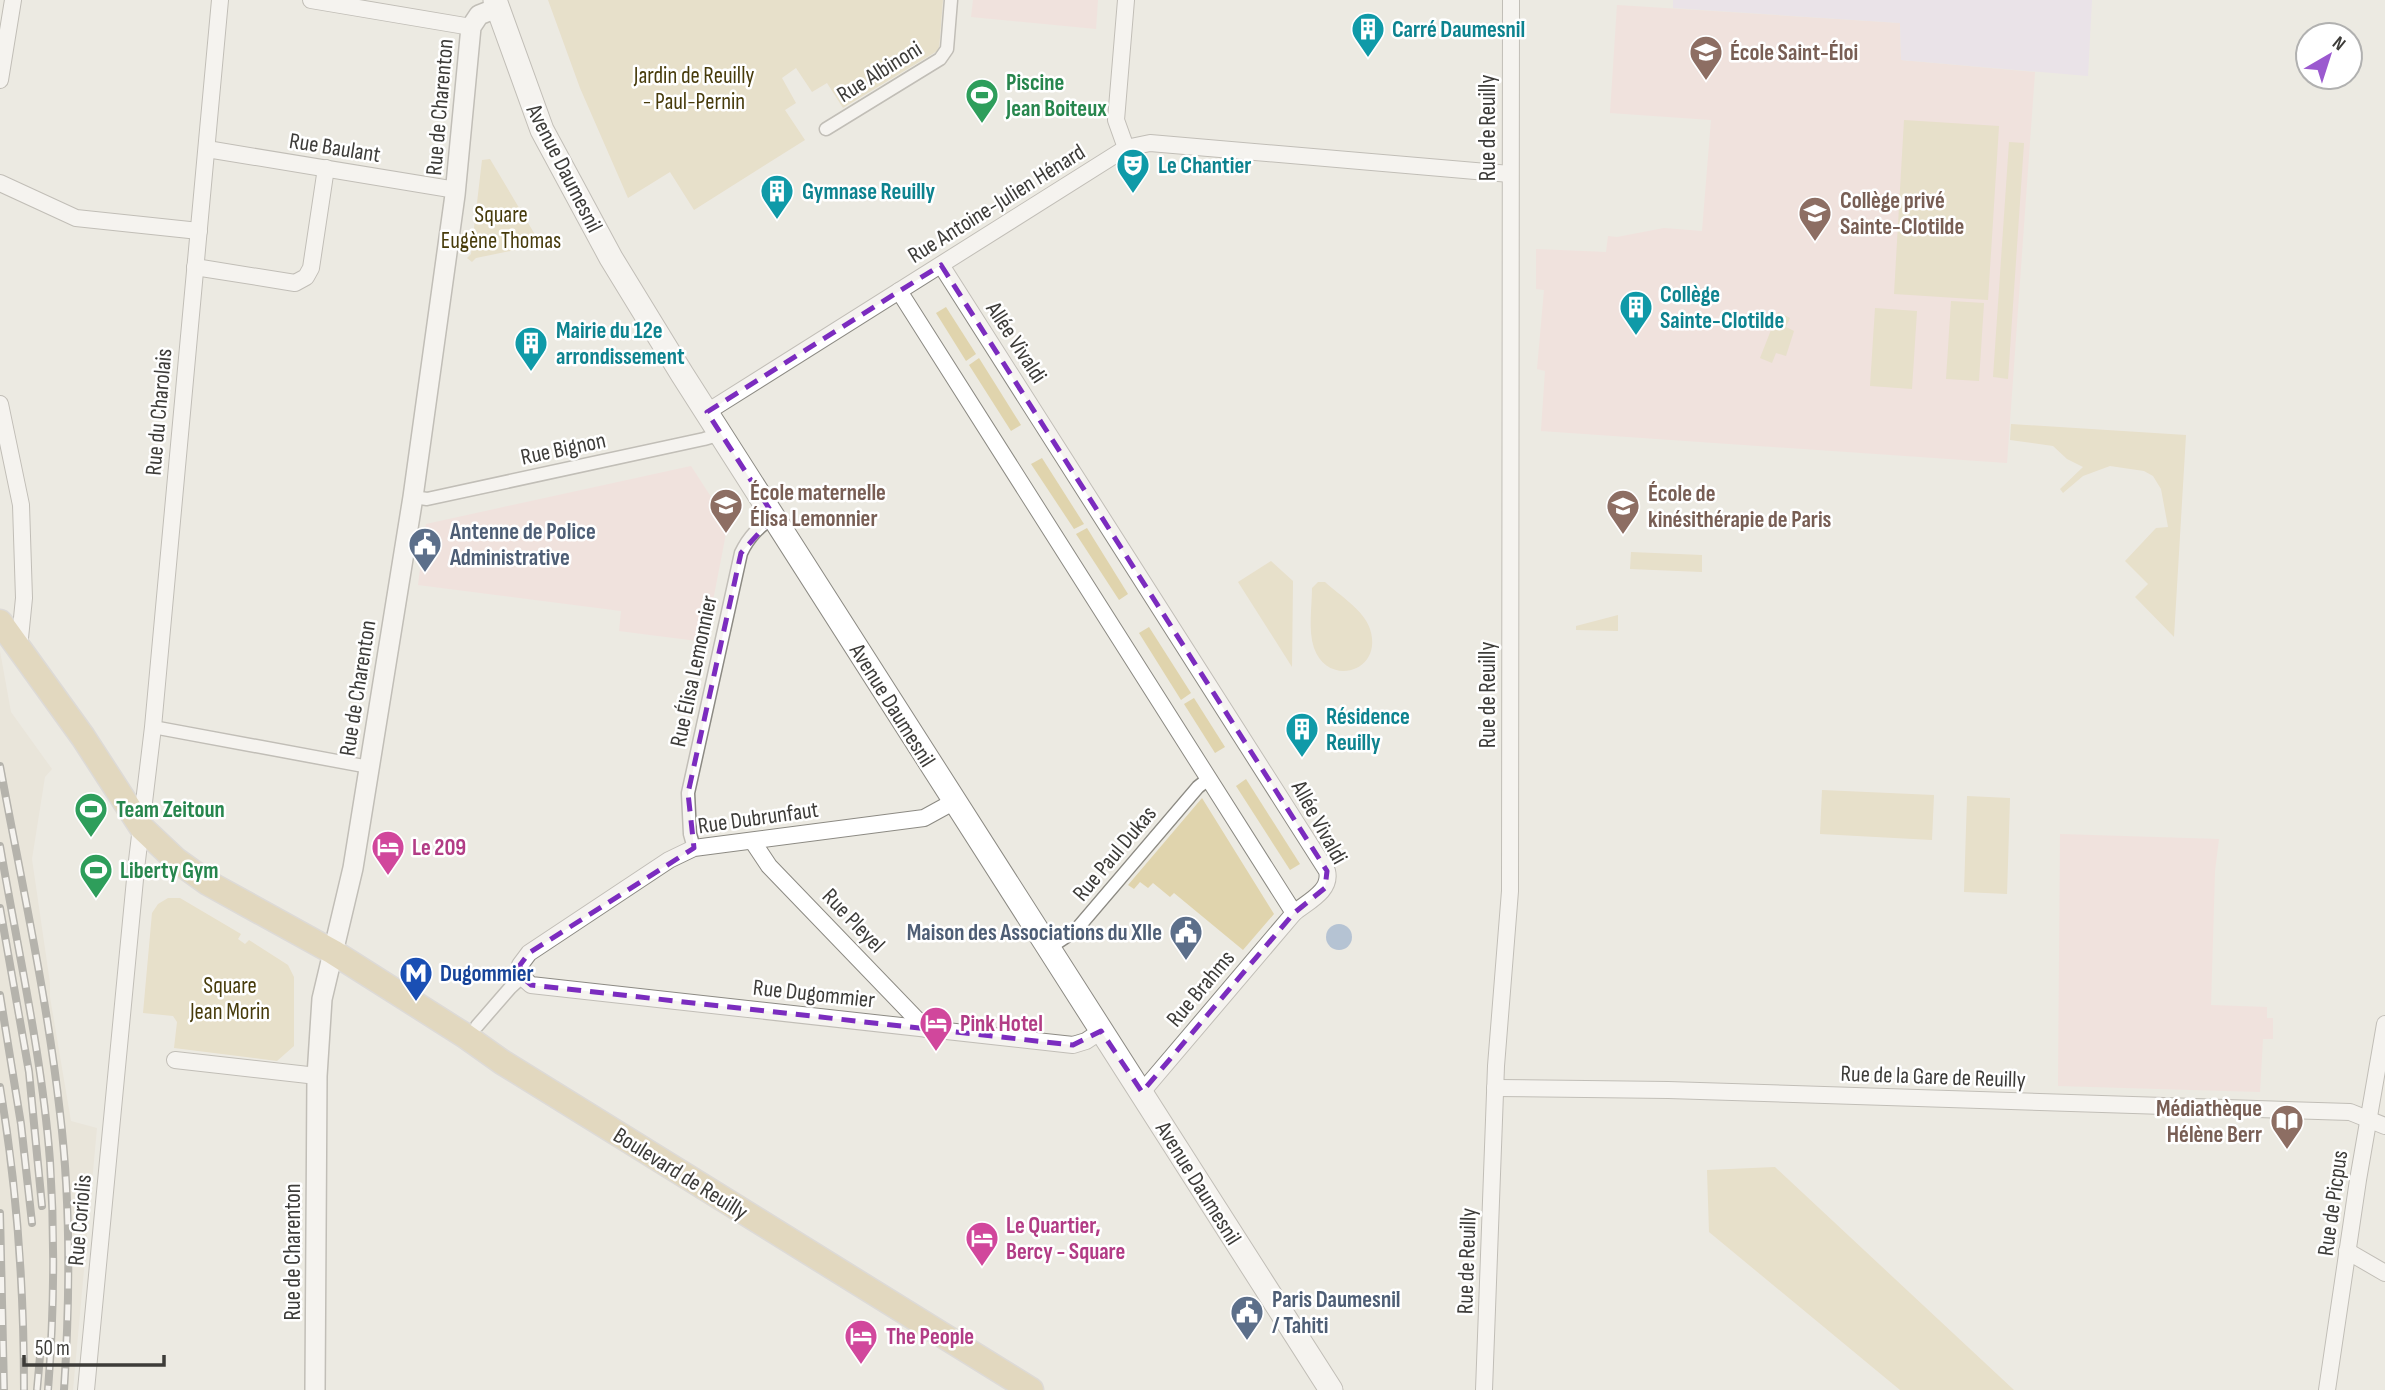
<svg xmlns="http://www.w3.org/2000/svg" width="2385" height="1390" font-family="'Sofia Sans Condensed',sans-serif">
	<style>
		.built { fill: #e4e0d1 }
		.education { fill: #f4d9d7 }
		.medical { fill: #e6dbf0 }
		.green { fill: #e0d4ad }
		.water { fill: #7295c2 }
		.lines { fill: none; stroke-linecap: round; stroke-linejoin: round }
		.pedestrian-casing { stroke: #8c8a83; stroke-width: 15 }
		.minor-casing { stroke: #8c8a83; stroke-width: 18 }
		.tertiary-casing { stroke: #8c8a83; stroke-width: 22 }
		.secondary-casing { stroke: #8c8a83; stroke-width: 25 }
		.primary-casing { stroke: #c9c8c8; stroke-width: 27 }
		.pedestrian { stroke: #fff; stroke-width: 12 }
		.minor { stroke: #fff; stroke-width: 16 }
		.tertiary { stroke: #fff; stroke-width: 19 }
		.secondary { stroke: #fff; stroke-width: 23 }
		.primary { stroke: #d6c395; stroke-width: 24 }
		.rail-casing { stroke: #72716c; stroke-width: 8 }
		.rail { stroke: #fff; stroke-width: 5; stroke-dasharray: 16; stroke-linecap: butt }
		.marked { fill: none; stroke: #7b2cbf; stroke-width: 5; stroke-dasharray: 14 9; stroke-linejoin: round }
		.labels { text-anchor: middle; stroke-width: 5; stroke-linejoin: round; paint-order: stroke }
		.culture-label { font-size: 23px; font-weight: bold; fill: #0d838f; stroke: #fff; text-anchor: start }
		.education-label { font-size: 23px; font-weight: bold; fill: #785e54; stroke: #fff; text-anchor: start }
		.street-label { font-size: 23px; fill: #3d3c39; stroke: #fff }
		.park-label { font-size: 23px; fill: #473b0b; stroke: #fff }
		.leisure-label { font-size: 23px; font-weight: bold; fill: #27864d; stroke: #fff; text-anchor: start }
		.service-label { font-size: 23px; font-weight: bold; fill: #4e5e75; stroke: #fff; text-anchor: start }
		.hotel-label { font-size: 23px; font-weight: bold; fill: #b23c85; stroke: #fff; text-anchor: start }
		.transit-label { font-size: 23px; font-weight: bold; fill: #164399; stroke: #fff; text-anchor: start }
	</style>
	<rect width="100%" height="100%" fill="#eceae2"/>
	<polygon class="built" points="0,651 11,712 52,769 45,777 32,859 50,983 50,997 71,1121 97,1128 73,1390 0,1390"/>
	<g class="education">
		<polygon points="973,0 1098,0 1096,29 971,17"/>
		<polygon points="1617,5 1900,23 1901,60 2035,72 2007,463 1541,431 1545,371 1537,369 1544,290 1536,289 1536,249 1606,252 1608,236 1617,237 1664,228 1702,231 1711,120 1610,113"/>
		<polygon points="691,466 728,523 705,642 619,631 621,611 418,585 426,524"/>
		<polygon points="2060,834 2219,839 2215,871 2211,1005 2267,1007 2267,1018 2273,1018 2273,1039 2263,1039 2260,1092 2058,1086"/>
	</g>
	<polygon class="medical" points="1673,0 2092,0 2088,76 1901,60 1900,23 1673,8"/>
	<g class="green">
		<polygon points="548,0 943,0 939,50 843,108 827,83 812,92 796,68 782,78 796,103 785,110 805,140 694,210 670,172 628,198 580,88"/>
		<polygon points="1904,120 1999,126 1988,300 1894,294"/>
		<polygon points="2009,142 2024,143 2008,379 1993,377"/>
		<polygon points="490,159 537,238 543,242 541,247 535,246 476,258 472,262 467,258 471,254 482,160"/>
		<polygon points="1951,301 1984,303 1979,381 1946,379"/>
		<polygon points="946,307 976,354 966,361 936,313"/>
		<polygon points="1875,308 1917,311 1912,389 1870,386"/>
		<polygon points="1778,312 1790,318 1786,327 1794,331 1786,356 1776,353 1772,363 1760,358"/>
		<polygon points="979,358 1021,425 1011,431 969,365"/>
		<polygon points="2011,424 2186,435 2174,637 2135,597 2148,584 2125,561 2156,528 2168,527 2161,489 2153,476 2144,471 2110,466 2083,476 2063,493 2060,489 2083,467 2067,459 2053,446 2010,440"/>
		<polygon points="1042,458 1084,524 1074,529 1031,464"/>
		<polygon points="1087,528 1128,594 1119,600 1076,534"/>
		<polygon points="1631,552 1702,555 1702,572 1630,569"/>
		<polygon points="1271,561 1293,581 1292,667 1238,582"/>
		<path d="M1318 582H1325C1339 595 1364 610 1370 629 1384 672 1328 688 1314 648 1308 630 1312 607 1312 588Z"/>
		<polygon points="1618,615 1618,631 1576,630 1576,626"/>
		<polygon points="1149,627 1191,693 1181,700 1139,633"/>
		<polygon points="1194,698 1225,747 1215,753 1184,704"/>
		<polygon points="1246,779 1300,864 1290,870 1236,786"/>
		<polygon points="1822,790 1934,795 1932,840 1820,834"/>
		<polygon points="1967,796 2010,798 2007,894 1964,892"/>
		<polygon points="1202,798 1274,914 1243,950 1174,893 1170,897 1153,883 1148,888 1140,882 1134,889 1128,885"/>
		<polygon points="168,898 180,898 241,934 238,939 245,944 249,940 288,965 294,977 294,1046 277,1061 174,1048 177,1022 173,1016 143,1013 152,913 158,904"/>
		<polygon points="1775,1167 2014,1390 1900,1390 1709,1232 1707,1170"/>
	</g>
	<circle class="water" cx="1339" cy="937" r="13"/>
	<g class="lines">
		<defs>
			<g id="pedestrian">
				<polyline points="826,129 940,59 947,49 951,0"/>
				<polyline points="413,497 427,499 704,439 721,434"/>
				<polyline points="153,727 369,767"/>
				<path d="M694 848 690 834 688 793 741 553C749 536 759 527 774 516"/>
				<polyline points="1049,948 1076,930 1198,787 1207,780"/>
				<polyline points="477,1026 510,988 522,977"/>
			</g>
			<g id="minor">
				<polyline points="311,0 471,27"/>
				<polyline points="1126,0 1116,120 1126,148"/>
				<polyline points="0,80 13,0"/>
				<polyline points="207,149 456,190"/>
				<polyline points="0,183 76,218 199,231"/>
				<polyline points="195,267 295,283 306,277 311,268 326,168"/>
				<path d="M899 291 1294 913C1307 902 1332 891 1327 871L941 265"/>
				<polyline points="0,404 21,505 24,598 19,648"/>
				<polyline points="707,412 1126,148 1150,143 1510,174"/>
				<polyline points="955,801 924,818 694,848 669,860 529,953 520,965 522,977 531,985 1073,1045 1086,1041 1101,1031"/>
				<polyline points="753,842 769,866 926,1029"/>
				<polyline points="175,1060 317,1076"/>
				<polyline points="1495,1088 1668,1090 2350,1112 2385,1126"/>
				<polyline points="1142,1092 1294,913"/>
				<polyline points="2347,1251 2385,1273"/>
				<polyline points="86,1390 136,869 153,727 220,0"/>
				<polyline points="1484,1390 1496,1066 1510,891 1511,0"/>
				<polyline points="2327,1390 2358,1180 2385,1024"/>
			</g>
			<polyline id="tertiary" points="315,1390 317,1076 322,999 353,868 413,497 455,195 471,27 479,15 497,8"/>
			<polyline id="secondary" points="495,0 542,130 611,258 682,374 1331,1390"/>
			<polyline id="primary" points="0,622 83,737 142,828 176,860 208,883 333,952 464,1035 502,1062 1031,1390"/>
		</defs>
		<use href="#pedestrian" class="pedestrian-casing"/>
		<use href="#minor" class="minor-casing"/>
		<use href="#tertiary" class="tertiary-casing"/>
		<use href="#secondary" class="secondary-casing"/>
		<use href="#primary" class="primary-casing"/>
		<use href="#pedestrian" class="pedestrian"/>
		<use href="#minor" class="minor"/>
		<use href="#tertiary" class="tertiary"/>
		<use href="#secondary" class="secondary"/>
		<use href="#primary" class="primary"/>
		<defs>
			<g id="rail">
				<path d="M0 766C21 880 47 997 60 1113 71 1205 70 1298 64 1390"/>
				<path d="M0 846C18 951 42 1056 50 1161 55 1238 54 1314 48 1390"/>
				<polyline points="0,908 29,1072 42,1206"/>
				<polyline points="0,995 21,1124 32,1223"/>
				<path d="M0 1087C17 1187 24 1288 24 1390"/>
				<polyline points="0,1213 4,1390"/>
				<polyline points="37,1390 40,1356"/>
			</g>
		</defs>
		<use href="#rail" class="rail-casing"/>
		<use href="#rail" class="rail"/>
	</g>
	<path d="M0 0H2385V1390H0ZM941 265 1327 871 1325 888 1294 913 1142 1092 1101 1031 1073 1045 531 985 522 977 520 965 529 953 694 848 688 793 741 553 774 516 707 412Z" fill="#eceae2" fill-opacity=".55" fill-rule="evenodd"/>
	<path class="marked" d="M941 265 1327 871 1325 888 1294 913 1142 1092 1101 1031 1073 1045 531 985 522 977 520 965 529 953 694 848 688 793 741 553 774 516 707 412Z"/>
	<defs>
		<symbol id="building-pin" viewBox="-11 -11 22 30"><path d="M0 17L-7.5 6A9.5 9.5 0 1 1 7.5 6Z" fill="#0f9aa8" stroke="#fff"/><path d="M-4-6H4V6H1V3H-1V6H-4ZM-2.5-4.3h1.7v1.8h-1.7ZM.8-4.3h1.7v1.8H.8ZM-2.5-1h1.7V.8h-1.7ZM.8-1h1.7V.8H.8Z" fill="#fff"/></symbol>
		<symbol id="school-pin" viewBox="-11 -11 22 30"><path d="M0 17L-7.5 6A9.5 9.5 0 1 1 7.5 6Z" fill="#8d6e63" stroke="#fff"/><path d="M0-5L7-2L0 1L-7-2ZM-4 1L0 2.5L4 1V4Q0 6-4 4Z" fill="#fff"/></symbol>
		<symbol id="stadium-pin" viewBox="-11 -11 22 30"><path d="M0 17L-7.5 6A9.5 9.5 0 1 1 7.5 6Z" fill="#2e9e5b" stroke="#fff"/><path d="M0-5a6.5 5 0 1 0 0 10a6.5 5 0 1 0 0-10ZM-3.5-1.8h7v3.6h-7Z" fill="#fff"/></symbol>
		<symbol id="theatre-pin" viewBox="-11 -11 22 30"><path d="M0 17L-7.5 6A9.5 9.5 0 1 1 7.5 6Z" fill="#0f9aa8" stroke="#fff"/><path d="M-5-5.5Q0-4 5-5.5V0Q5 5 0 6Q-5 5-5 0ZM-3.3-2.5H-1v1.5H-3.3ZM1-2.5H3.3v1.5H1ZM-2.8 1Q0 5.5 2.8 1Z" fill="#fff"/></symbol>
		<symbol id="university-pin" viewBox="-11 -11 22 30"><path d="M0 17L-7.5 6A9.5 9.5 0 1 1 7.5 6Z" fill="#8d6e63" stroke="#fff"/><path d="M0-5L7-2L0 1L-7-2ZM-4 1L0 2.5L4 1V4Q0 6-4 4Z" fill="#fff"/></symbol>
		<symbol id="civic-pin" viewBox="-11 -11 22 30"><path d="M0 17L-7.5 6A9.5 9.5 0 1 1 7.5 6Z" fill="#5c6f8a" stroke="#fff"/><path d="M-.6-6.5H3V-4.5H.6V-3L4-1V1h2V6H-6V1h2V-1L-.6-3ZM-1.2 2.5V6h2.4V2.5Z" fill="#fff"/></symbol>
		<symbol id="hotel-pin" viewBox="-11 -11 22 30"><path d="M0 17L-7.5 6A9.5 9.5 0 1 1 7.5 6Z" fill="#d1479c" stroke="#fff"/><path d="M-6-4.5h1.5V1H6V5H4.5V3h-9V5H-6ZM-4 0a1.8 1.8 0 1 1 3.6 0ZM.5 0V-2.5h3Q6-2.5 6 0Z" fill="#fff"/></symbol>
		<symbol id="metro-pin" viewBox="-11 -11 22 30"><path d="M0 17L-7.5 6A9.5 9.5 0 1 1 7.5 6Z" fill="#1a4fb4" stroke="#fff"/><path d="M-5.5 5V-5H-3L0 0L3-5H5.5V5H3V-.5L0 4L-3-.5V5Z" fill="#fff"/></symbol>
		<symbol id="library-pin" viewBox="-11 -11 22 30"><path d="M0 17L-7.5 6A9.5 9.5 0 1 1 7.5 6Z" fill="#8d6e63" stroke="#fff"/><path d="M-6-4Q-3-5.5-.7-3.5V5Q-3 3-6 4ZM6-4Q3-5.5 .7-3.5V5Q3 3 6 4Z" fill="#fff"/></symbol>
	</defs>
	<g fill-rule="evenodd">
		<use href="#building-pin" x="1349" y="10" width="38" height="52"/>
		<use href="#school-pin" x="1687" y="33" width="38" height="52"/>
		<use href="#stadium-pin" x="963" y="76" width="38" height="52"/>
		<use href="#theatre-pin" x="1114" y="146" width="38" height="52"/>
		<use href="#building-pin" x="758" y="172" width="38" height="52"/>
		<use href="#school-pin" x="1796" y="194" width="38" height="52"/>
		<use href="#building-pin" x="1617" y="288" width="38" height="52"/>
		<use href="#building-pin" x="512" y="324" width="38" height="52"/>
		<use href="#school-pin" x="707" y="486" width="38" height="52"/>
		<use href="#university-pin" x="1604" y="487" width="38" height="52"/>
		<use href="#civic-pin" x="406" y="525" width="38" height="52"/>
		<use href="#building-pin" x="1283" y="710" width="38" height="52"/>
		<use href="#stadium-pin" x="72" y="790" width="38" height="52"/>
		<use href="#hotel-pin" x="369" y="828" width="38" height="52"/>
		<use href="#stadium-pin" x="77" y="851" width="38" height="52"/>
		<use href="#civic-pin" x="1167" y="913" width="38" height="52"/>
		<use href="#metro-pin" x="397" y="954" width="38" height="52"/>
		<use href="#hotel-pin" x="917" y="1004" width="38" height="52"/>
		<use href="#library-pin" x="2268" y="1102" width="38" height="52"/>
		<use href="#hotel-pin" x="963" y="1219" width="38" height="52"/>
		<use href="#civic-pin" x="1228" y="1293" width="38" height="52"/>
		<use href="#hotel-pin" x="842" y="1317" width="38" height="52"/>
	</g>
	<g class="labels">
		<g class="culture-label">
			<text x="1392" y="37">Carré Daumesnil</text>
			<text x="1158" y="173">Le Chantier</text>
			<text x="802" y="199">Gymnase Reuilly</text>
			<text x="1660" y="302">Collège<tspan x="1660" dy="26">Sainte-Clotilde</tspan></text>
			<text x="556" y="338">Mairie du 12e<tspan x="556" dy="26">arrondissement</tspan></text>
			<text x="1326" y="724">Résidence<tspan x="1326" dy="26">Reuilly</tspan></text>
		</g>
		<g class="education-label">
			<text x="1730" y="60">École Saint-Éloi</text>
			<text x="1840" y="208">Collège privé<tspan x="1840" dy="26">Sainte-Clotilde</tspan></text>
			<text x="750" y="500">École maternelle<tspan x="750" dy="26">Élisa Lemonnier</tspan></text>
			<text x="1648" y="501">École de<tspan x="1648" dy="26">kinésithérapie de Paris</tspan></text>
			<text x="2262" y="1116" text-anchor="end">Médiathèque<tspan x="2262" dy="26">Hélène Berr</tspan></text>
		</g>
		<g class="street-label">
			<text transform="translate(879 71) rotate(-32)" y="8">Rue Albinoni</text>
			<text transform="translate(439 107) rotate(-85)" y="8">Rue de Charenton</text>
			<text transform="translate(1487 128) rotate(-90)" y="8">Rue de Reuilly</text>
			<text transform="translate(335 147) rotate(9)" y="8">Rue Baulant</text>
			<text transform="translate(565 168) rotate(63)" y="8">Avenue Daumesnil</text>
			<text transform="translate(996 203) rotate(-32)" y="8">Rue Antoine-Julien Hénard</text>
			<text transform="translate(1017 342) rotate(57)" y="8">Allée Vivaldi</text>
			<text transform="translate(158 412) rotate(-85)" y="8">Rue du Charolais</text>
			<text transform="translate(563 448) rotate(-12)" y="8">Rue Bignon</text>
			<text transform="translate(693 671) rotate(-78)" y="8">Rue Élisa Lemonnier</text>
			<text transform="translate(357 688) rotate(-81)" y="8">Rue de Charenton</text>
			<text transform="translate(1487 695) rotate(-90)" y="8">Rue de Reuilly</text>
			<text transform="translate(893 705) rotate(58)" y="8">Avenue Daumesnil</text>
			<text transform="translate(758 817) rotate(-8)" y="8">Rue Dubrunfaut</text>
			<text transform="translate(1320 822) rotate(61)" y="8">Allée Vivaldi</text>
			<text transform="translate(1114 853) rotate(-50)" y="8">Rue Paul Dukas</text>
			<text transform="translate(854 920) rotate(46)" y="8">Rue Pleyel</text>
			<text transform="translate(1200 988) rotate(-50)" y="8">Rue Brahms</text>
			<text transform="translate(814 993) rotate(6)" y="8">Rue Dugommier</text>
			<text transform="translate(1933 1076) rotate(2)" y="8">Rue de la Gare de Reuilly</text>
			<text transform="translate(681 1173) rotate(32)" y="8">Boulevard de Reuilly</text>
			<text transform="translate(1199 1183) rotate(58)" y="8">Avenue Daumesnil</text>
			<text transform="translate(2332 1203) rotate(-82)" y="8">Rue de Picpus</text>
			<text transform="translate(79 1220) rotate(-85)" y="8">Rue Coriolis</text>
			<text transform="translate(292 1252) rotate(-90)" y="8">Rue de Charenton</text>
			<text transform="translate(1466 1261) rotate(-88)" y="8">Rue de Reuilly</text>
		</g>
		<g class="park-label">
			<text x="694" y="83">Jardin de Reuilly<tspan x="694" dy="26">- Paul-Pernin</tspan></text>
			<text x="501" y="222">Square<tspan x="501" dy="26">Eugène Thomas</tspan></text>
			<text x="230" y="993">Square<tspan x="230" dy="26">Jean Morin</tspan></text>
		</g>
		<g class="leisure-label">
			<text x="1006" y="90">Piscine<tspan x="1006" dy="26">Jean Boiteux</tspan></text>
			<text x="116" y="817">Team Zeitoun</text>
			<text x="120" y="878">Liberty Gym</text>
		</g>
		<g class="service-label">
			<text x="450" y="539">Antenne de Police<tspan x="450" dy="26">Administrative</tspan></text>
			<text x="1162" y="940" text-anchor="end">Maison des Associations du XIIe</text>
			<text x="1272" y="1307">Paris Daumesnil<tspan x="1272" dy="26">/ Tahiti</tspan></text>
		</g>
		<g class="hotel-label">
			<text x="412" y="855">Le 209</text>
			<text x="960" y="1031">Pink Hotel</text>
			<text x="1006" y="1233">Le Quartier,<tspan x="1006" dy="26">Bercy - Square</tspan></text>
			<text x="886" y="1344">The People</text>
		</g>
		<g class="transit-label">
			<text x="440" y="981">Dugommier</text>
		</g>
	</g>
	<g transform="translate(2329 56) rotate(39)"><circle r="33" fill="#ffffff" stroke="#b1b1b0" stroke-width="2"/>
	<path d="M0-5L12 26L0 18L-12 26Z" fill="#9b59cf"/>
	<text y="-10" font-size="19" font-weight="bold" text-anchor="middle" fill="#3d3c39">N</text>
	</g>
	<path d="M24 1355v10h140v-10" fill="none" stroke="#3d3c39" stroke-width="3.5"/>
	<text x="35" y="1355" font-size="21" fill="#3d3c39" stroke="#ffffff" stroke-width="5" paint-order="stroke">50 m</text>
</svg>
